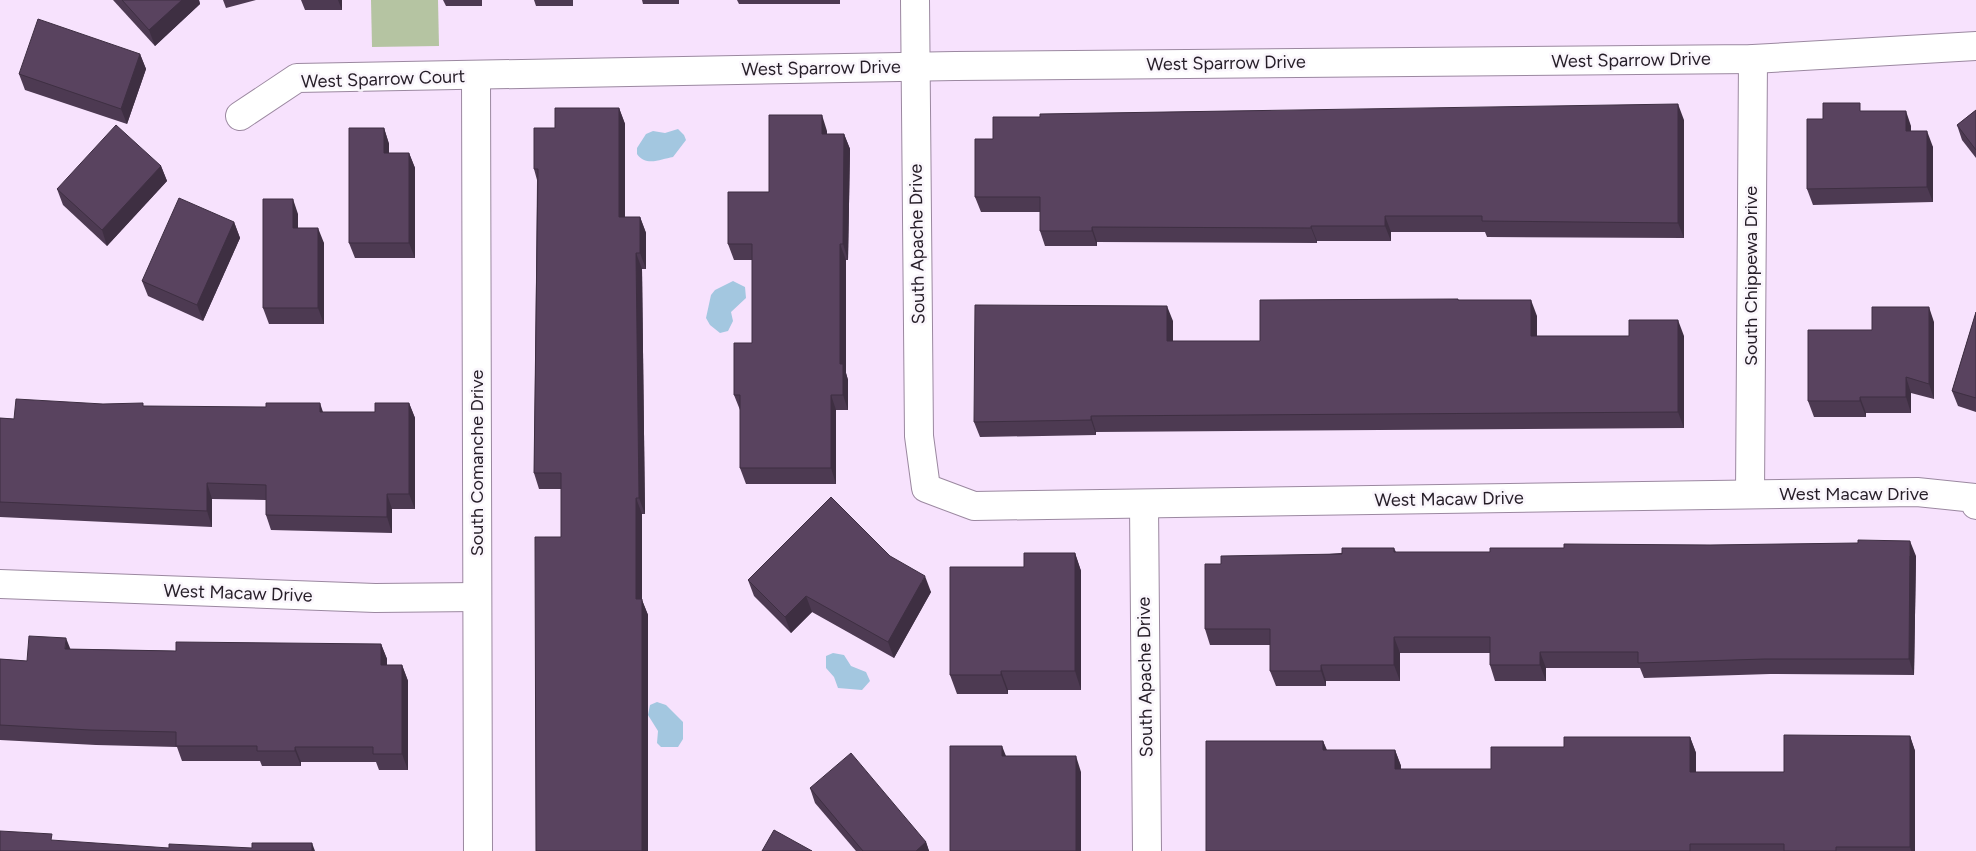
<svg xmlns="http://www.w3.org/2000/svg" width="1976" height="851" font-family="Figtree,sans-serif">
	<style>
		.green { fill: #b5c4a2 }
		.water { fill: #a3c7e0 }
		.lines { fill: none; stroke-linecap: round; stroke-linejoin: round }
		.minor-casing { stroke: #9b88a0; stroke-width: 30 }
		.minor { stroke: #fff; stroke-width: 28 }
		.wall { fill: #4d3a52 }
		.shaded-wall { fill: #3e2f42 }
		.building { fill: #59435f; stroke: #3e2f42 }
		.labels { text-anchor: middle; stroke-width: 5; stroke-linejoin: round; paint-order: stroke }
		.street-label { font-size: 18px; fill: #261e28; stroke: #faf6fc }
	</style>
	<rect width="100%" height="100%" fill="#f7e2fd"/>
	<polygon class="green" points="371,0 438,0 439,46 372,47"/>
	<g class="water">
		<path d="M678 129 684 135 686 140 673 157C661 159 646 167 637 154V148L646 134 653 131 665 133Z"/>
		<polygon points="733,281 745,287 746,298 731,312 733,321 728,331 720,333 710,325 706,318 711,295 715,290"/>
		<polygon points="833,653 844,655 851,666 866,672 870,681 862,690 838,688 834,677 826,668 826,656"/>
		<polygon points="657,702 666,705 683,722 683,739 678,747 661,747 657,743 658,731 648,715 650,705"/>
	</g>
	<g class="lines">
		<defs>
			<g id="minor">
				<polyline points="915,0 919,436 926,488 974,506 1917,492 1975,498 1976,505"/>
				<polyline points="476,76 478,851"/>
				<polyline points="240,116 297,78 955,66 1753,59 1976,46"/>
				<polyline points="1750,494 1753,59"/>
				<polyline points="1144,504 1147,851"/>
				<polyline points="0,584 375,598 477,597"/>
			</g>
		</defs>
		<use href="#minor" class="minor-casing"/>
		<use href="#minor" class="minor"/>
	</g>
	<g class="wall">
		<polygon points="113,0 199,0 200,4 155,46"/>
		<polygon points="223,0 256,0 226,8"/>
		<polygon points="301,0 342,0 342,10 305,10"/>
		<polygon points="443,0 482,0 482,6 446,6"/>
		<polygon points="534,0 573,0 573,6 536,6"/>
		<polygon points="642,0 679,0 679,4 643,4"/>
		<polygon points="737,0 840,0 840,4 739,4"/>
		<polygon points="140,54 146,69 127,124 25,90 19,74"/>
		<polygon points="619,108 625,124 625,217 640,217 646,233 646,269 642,269 645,514 642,514 642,600 648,615 648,851 561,537 561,489 539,489 534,473 537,180 534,169 555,128"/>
		<polygon points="1976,110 1976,158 1962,140 1957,125"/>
		<polygon points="1863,111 1911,126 1911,131 1933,147 1933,202 1813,205 1807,189 1823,119"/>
		<polygon points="1684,120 1684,238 1487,237 1485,232 1391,232 1391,241 1317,241 1317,243 1097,242 1097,246 1045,246 1040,231 1040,212 981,212 975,197 993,139"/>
		<polygon points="384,128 389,144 389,153 409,153 415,168 415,258 355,258 349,243"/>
		<polygon points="827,131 827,134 844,134 850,149 848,260 846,260 846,373 848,380 848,410 836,410 836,484 746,484 740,468 740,410 734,395 752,343 752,260 734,260 728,244 769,192"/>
		<polygon points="161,166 167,181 107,246 63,205 57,189"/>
		<polygon points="298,214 298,228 324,243 324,324 269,324 263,308"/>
		<polygon points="234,222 240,238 203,321 148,296 142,281"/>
		<polygon points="1458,300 1537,316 1537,336 1684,336 1684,428 1096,432 1096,435 980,437 974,422 1173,321 1173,341 1260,341"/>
		<polygon points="1976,312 1976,412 1958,406 1952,391"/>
		<polygon points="1934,322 1934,399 1911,393 1911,413 1866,413 1866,417 1814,417 1808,401 1872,330"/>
		<polygon points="409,403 415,418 415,509 392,509 392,533 271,530 266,515 266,500 212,499 212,527 0,517 0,418 14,419 144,406 323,412 375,412"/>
		<polygon points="1394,548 1396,552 1916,556 1914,675 1770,674 1644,678 1640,668 1546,668 1546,681 1495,681 1490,665 1490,653 1400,653 1400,681 1326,681 1326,686 1276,686 1270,671 1270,645 1210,645 1205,629 1221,564"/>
		<polygon points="1075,553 1081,571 1081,690 1008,690 1008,694 957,694 950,675 1024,567"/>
		<polygon points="890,556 931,592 894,658 812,612 791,633 754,596 748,580"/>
		<polygon points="381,644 387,659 387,665 402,665 408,681 408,770 379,770 376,762 301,762 301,766 262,766 260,761 182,761 177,747 96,745 0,740 0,659 27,661 70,649 176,651"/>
		<polygon points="1910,736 1915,751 1915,851 1206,851 1323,741 1327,750 1395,750 1401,766 1401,769 1491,769 1564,747 1690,737 1696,753 1696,772 1784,772"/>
		<polygon points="810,788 926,842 929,851 856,851 815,803"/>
	</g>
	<g class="shaded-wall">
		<polygon points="182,0 199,0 200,4 155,46 149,30"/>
		<polygon points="338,0 342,0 342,10"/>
		<polygon points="140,54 146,69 127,124 121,109"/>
		<polygon points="1678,104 1684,120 1684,238 1678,223"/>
		<polygon points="619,108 625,124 625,233 619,217"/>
		<polygon points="1906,111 1911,126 1911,147 1906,131"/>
		<polygon points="822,115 827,131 827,149 822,134"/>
		<polygon points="384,128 389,144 389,168 384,153"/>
		<polygon points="1927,131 1933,147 1933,202 1927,187"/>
		<polygon points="844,134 850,149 848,260 843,244"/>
		<polygon points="409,153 415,168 415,258 409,243"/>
		<polygon points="161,166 167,181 107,246 102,230"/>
		<polygon points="293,199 298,214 298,243 293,228"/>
		<polygon points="1385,216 1391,232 1391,241 1385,226"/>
		<polygon points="640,217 646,233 646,269 640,253"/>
		<polygon points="234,222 240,238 203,321 197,305"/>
		<polygon points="1311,226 1317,241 1317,243 1311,228"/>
		<polygon points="1092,227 1097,242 1097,246 1092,231"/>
		<polygon points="318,228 324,243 324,324 318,308"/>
		<polygon points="840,244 846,260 846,373 848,380 848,410 843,395 840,364"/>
		<polygon points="636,253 642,269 645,514 639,498"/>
		<polygon points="1531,300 1537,316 1537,352 1531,336"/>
		<polygon points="1167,306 1173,321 1173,357 1167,341"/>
		<polygon points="1929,307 1934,322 1934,399 1929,384"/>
		<polygon points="1678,320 1684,336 1684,428 1678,412"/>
		<polygon points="1906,377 1911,393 1911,413 1906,397"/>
		<polygon points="831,395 836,410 836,484 831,468"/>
		<polygon points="1860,397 1866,413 1866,417 1860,401"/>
		<polygon points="320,403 325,418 320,412"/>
		<polygon points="409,403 415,418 415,509 409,494"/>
		<polygon points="1091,416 1096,432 1096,435 1091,420"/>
		<polygon points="207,483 212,499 212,527 207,511"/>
		<polygon points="387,494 392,509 392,533 387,517"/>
		<polygon points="636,498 642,514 642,600 648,615 648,851 642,851 636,599"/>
		<polygon points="1910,541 1916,556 1914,675 1909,659"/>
		<polygon points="1075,553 1081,571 1081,690 1075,671"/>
		<polygon points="925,576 931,592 894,658 888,642"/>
		<polygon points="806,596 812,612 791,633 785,617"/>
		<polygon points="1394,637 1400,653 1400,681 1394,665"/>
		<polygon points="66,638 72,653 65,649"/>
		<polygon points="381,644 387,659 387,681 381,665"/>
		<polygon points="1540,652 1546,668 1546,681 1540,665"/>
		<polygon points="402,665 408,681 408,770 402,754"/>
		<polygon points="1321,665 1326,681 1326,686 1321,671"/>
		<polygon points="1001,671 1008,690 1008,694 1001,675"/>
		<polygon points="1910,736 1915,751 1915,851 1911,851 1910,847"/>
		<polygon points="1690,737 1696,753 1696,787 1690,772"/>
		<polygon points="1323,741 1329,757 1323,750"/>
		<polygon points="1002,746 1008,761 1002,756"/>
		<polygon points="295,747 301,762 301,766 295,751"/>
		<polygon points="1395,750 1401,766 1401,785 1395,769"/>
		<polygon points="1076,756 1081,772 1081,851 1076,851"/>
		<polygon points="926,842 929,851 916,851"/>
		<polygon points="312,843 315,851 312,851"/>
	</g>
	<g class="building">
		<polygon points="122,0 182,0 149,30"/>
		<polygon points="38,19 140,54 121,109 19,74"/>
		<polygon points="1823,103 1860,103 1860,111 1906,111 1906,131 1927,131 1927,187 1807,189 1807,119 1823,119"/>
		<polygon points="1678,104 1678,223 1482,221 1482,216 1385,216 1385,226 1311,226 1311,228 1092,227 1092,231 1040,231 1040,197 975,197 975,139 993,139 993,117 1040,117 1040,114"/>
		<polygon points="555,108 619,108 619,217 640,217 640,253 636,253 639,498 636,498 636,599 642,599 642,851 536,851 535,537 561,537 561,473 534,473 538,169 534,169 534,128 555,128"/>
		<polygon points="1976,110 1976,150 1957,125"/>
		<polygon points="769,115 822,115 822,134 844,134 843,244 840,244 840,364 843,364 843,395 831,395 831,468 740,468 740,395 734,395 734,343 752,343 752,244 728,244 728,192 769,192"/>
		<polygon points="116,125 161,166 102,230 57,189"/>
		<polygon points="349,128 384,128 384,153 409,153 409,243 349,243"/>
		<polygon points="179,198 234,222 197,305 142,281"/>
		<polygon points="263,199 293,199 293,228 318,228 318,308 263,308"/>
		<polygon points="1458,299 1458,300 1531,300 1531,336 1629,336 1629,320 1678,320 1678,412 1091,416 1091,420 974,422 975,305 1167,306 1167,341 1260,341 1260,300"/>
		<polygon points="1872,307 1929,307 1929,384 1906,377 1906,397 1860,397 1860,401 1808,401 1808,330 1872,330"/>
		<polygon points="1976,312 1976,398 1952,391"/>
		<polygon points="16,399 103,404 143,403 143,406 266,407 266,403 320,403 320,412 375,412 375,403 409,403 409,494 387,494 387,517 266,515 266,485 207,483 207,511 0,502 0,418 14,419"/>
		<polygon points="831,497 890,556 925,576 888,642 806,596 785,617 748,580"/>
		<polygon points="1858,540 1910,541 1909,659 1764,659 1638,663 1638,652 1540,652 1540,665 1490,665 1490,637 1394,637 1394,665 1321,665 1321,671 1270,671 1270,629 1205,629 1205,564 1221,564 1221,556 1342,554 1342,548 1394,548 1394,552 1490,552 1490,548 1564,548 1564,544 1710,545 1858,543"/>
		<polygon points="1024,553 1075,553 1075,671 1001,671 1001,675 950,675 950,567 1024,567"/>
		<polygon points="29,636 66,638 65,649 176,651 176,642 381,644 381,665 402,665 402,754 373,754 373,747 295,747 295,751 257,751 257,746 176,746 176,732 90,730 0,725 0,659 27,661"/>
		<polygon points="1784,735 1910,736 1910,847 1836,847 1836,851 1784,851 1784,844 1690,844 1690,851 1206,851 1206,741 1323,741 1323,750 1395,750 1395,769 1491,769 1491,747 1564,747 1564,737 1690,737 1690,772 1784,772"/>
		<polygon points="950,746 1002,746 1002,756 1076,756 1076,851 950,851"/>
		<polygon points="851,753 926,842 916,851 863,851 810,788"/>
		<polygon points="774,830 812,851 762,851"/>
		<polygon points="0,831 52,834 51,840 169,848 169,844 252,848 252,843 312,843 312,851 0,851"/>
	</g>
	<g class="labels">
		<g class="street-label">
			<text transform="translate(1631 60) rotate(-1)" y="6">West Sparrow Drive</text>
			<text transform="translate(1226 63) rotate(-1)" y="6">West Sparrow Drive</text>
			<text transform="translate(821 68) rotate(-1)" y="6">West Sparrow Drive</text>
			<text transform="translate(383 79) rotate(-2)" y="6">West Sparrow Court</text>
			<text transform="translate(917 244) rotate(-91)" y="6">South Apache Drive</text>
			<text transform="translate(1751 276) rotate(-90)" y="6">South Chippewa Drive</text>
			<text transform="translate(477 463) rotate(-90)" y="6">South Comanche Drive</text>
			<text x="1854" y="500">West Macaw Drive</text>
			<text transform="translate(1449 499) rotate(-1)" y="6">West Macaw Drive</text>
			<text transform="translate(238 593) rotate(2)" y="6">West Macaw Drive</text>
			<text transform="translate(1145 677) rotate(-91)" y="6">South Apache Drive</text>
		</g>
	</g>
</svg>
